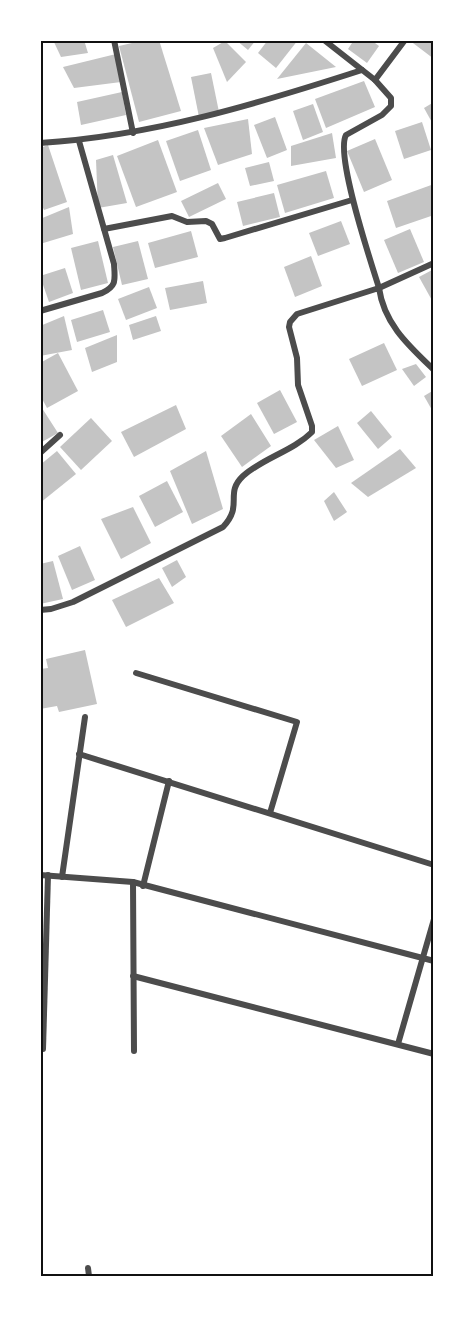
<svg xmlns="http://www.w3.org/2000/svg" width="474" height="1317" font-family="Signika,sans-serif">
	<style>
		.building { fill: #c4c4c4 }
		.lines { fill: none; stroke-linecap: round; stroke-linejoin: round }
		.minor { stroke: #4c4c4c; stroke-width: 6 }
		.neatline { fill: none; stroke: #111; stroke-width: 2 }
	</style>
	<rect width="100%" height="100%" fill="#fff"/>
	<g class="building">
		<polygon points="53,40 84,40 88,53 61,57"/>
		<polygon points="145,40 159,40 181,111 139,122 119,46"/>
		<polygon points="236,40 256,40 248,50"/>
		<polygon points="268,40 298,40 276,68 258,53"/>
		<polygon points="354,40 371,40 379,46 367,63 348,49"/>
		<polygon points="409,40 434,40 434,59"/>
		<polygon points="225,41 246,62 227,82 213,48"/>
		<polygon points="306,43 336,67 277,79"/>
		<polygon points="116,54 121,82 74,88 63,67"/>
		<polygon points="211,73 219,112 199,117 191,77"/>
		<polygon points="364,81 375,107 326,128 315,99"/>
		<polygon points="122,92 126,115 81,125 77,102"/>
		<polygon points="434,102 434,126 424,108"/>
		<polygon points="313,104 323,132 303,140 293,111"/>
		<polygon points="275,117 287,150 267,158 254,125"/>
		<polygon points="248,119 252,154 218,165 204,128"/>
		<polygon points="422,122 431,150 404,159 395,131"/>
		<polygon points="198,130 211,170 180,181 166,141"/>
		<polygon points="332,133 336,158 291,166 291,146"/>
		<polygon points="375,139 392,180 364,192 347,151"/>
		<polygon points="158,140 177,192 136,207 117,156"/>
		<polygon points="48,145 67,202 44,210 40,201 40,148"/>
		<polygon points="113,155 127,203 98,208 96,160"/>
		<polygon points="269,162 274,181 250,186 245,168"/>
		<polygon points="326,171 334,198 285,213 277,185"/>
		<polygon points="218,183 226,199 189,217 181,201"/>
		<polygon points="434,184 434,215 396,228 387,201"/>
		<polygon points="274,193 280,217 243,226 237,202"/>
		<polygon points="69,207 73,234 40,244 40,219"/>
		<polygon points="341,221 350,244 318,256 309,233"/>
		<polygon points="410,229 424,262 398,273 384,240"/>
		<polygon points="191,231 198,257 155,268 148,243"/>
		<polygon points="98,241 108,283 81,290 71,248"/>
		<polygon points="138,241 148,279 122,285 113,247"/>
		<polygon points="311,256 322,286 295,297 284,267"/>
		<polygon points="65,268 73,293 49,302 40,276"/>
		<polygon points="434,269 434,304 419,277"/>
		<polygon points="203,281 207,303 170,310 165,288"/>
		<polygon points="149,287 157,308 126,320 118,299"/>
		<polygon points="103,310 110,332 77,342 71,320"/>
		<polygon points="64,316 72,350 40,356 40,326"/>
		<polygon points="156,316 161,331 133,340 129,325"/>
		<polygon points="117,335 117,362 92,372 85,348"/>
		<polygon points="384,343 397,370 362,386 349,359"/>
		<polygon points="58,353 78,391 47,408 40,395 40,363"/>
		<polygon points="416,364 426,377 414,386 402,369"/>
		<polygon points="280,390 297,422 274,434 257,403"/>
		<polygon points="434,390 434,409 432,410 424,396"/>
		<polygon points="40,405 58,433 40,443"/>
		<polygon points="176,405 186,429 134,457 121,432"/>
		<polygon points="371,411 392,437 378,449 357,423"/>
		<polygon points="251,414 271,446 242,467 221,436"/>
		<polygon points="91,418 112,441 81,470 60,447"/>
		<polygon points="338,426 354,460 336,468 314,440"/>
		<polygon points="400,449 416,468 368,497 351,483"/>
		<polygon points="57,451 76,474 40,503 40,465"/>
		<polygon points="206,451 223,509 192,524 170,471"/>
		<polygon points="167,481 183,512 155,527 139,496"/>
		<polygon points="334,492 347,512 334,521 324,501"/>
		<polygon points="133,507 151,543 121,559 101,519"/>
		<polygon points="80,546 95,580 72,590 58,556"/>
		<polygon points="177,560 186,577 172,587 162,568"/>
		<polygon points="53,561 63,599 40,604 40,564"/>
		<polygon points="159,578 174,603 126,627 112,600"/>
		<polygon points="85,650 97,704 59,712 57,706 40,709 40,669 48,668 46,659"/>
	</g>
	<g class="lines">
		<g class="minor">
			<polyline points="114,40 133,133"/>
			<polyline points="324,40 375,80 405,40"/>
			<path d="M375 80 391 98V106L382 115 346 135C335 155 371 262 379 288L434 263"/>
			<path d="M40 143C152 136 257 104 362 70"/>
			<polyline points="104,229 172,216 187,222 206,221 212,224 220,239 225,238 352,200"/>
			<path d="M40 311 102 293C117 286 115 280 114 264L79 141"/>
			<polyline points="40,453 60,435"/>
			<path d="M40 610 51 609 73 602 223 527C244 505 224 494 243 476 263 458 293 451 312 432V426L298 385 297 358 289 327 290 322 297 314 379 288C384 324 409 346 434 370"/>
			<polyline points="136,673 297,722 270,813"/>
			<polyline points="79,754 434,865"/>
			<polyline points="40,875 133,882 434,961"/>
			<polyline points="62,877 85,717"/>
			<polyline points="133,882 134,1051"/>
			<polyline points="143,886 169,781"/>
			<polyline points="133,976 434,1054"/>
			<polyline points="398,1044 434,919"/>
			<polyline points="43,1049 48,875"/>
			<polyline points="88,1268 89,1276"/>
		</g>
	</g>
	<rect width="474" height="1317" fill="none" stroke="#ffffff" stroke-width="84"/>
	<rect x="42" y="42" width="390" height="1233" class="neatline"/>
</svg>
